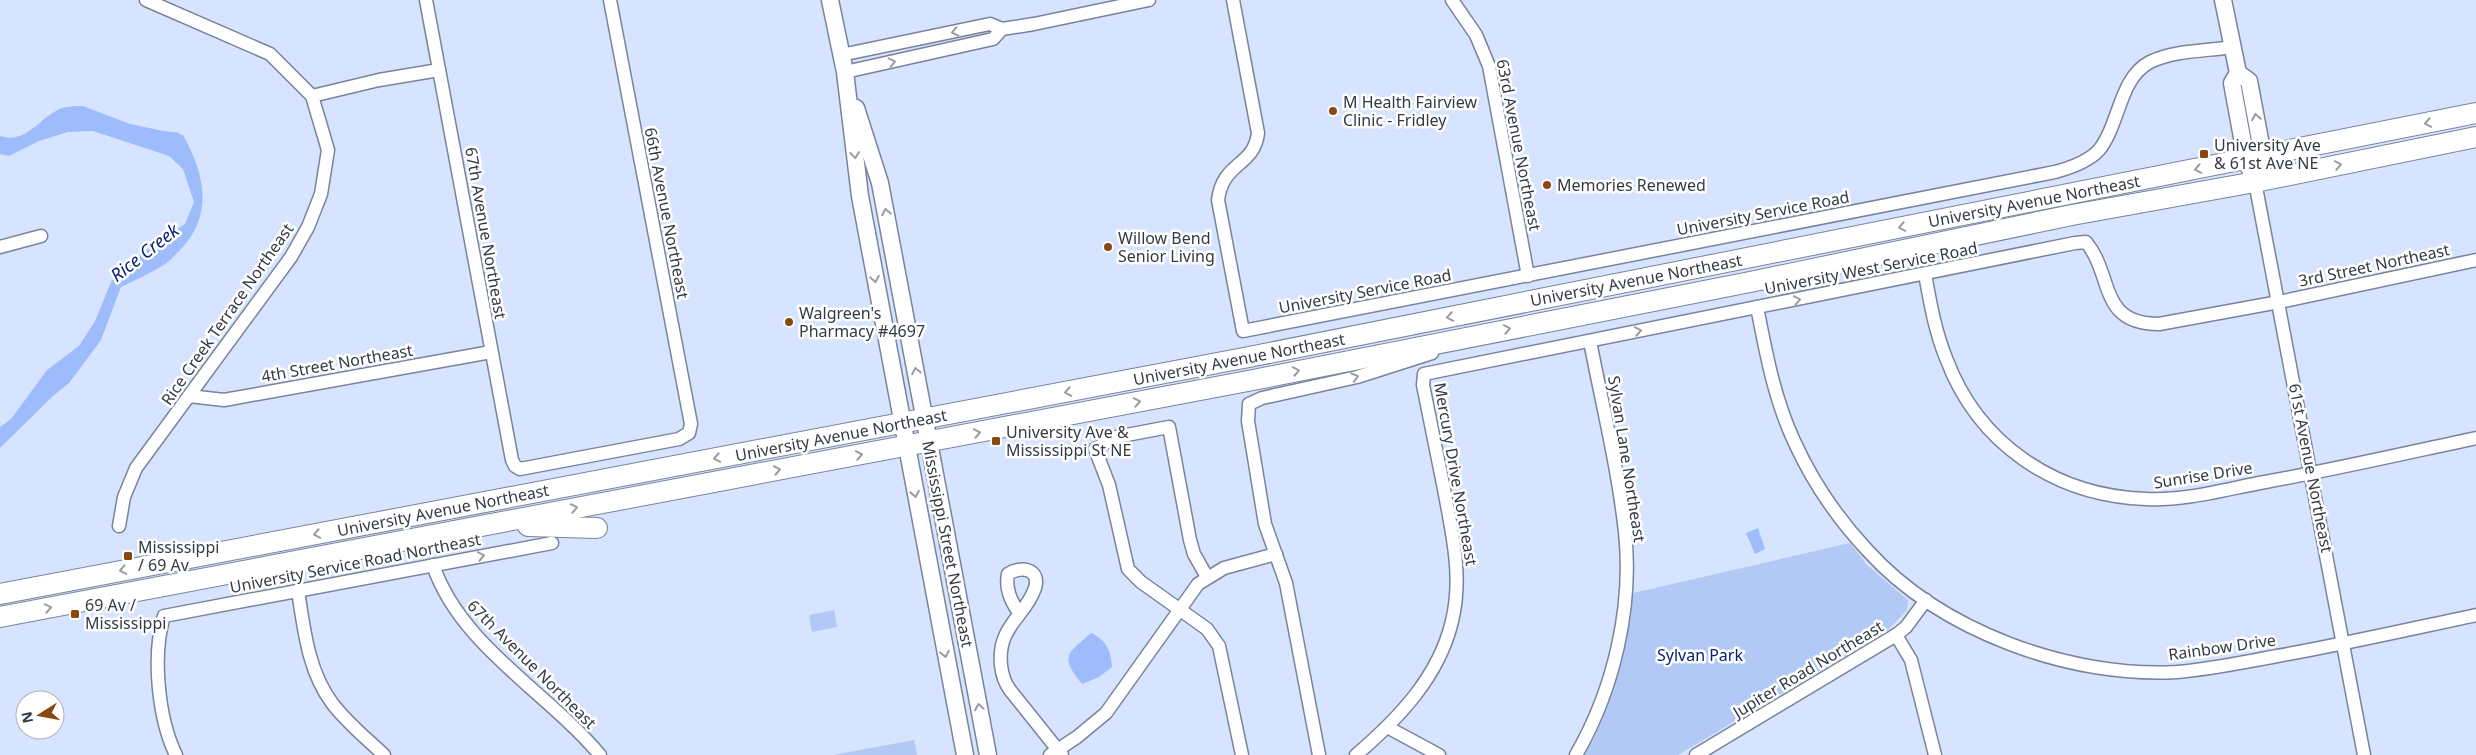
<svg xmlns="http://www.w3.org/2000/svg" width="2476" height="755" font-family="'Noto Sans',sans-serif">
	<style>
		.green { fill: #b3c9f5 }
		.water { fill: #9ebcfb }
		.lines { fill: none; stroke-linecap: round; stroke-linejoin: round }
		.stream { stroke: #9ebcfb; stroke-width: 3 }
		.minor-casing { stroke: #78849b; stroke-width: 15 }
		.tertiary-casing { stroke: #78849b; stroke-width: 19 }
		.primary-casing { stroke: #78849b; stroke-width: 22 }
		.minor { stroke: #fff; stroke-width: 12 }
		.tertiary { stroke: #fff; stroke-width: 16 }
		.primary { stroke: #fff; stroke-width: 20 }
		.oneway { stroke: #9a9ca2 }
		.poi-dot { fill: #894812; stroke: #fff; stroke-width: 2 }
		.labels { text-anchor: middle; stroke-width: 5; stroke-linejoin: round; paint-order: stroke }
		.poi-label { font-size: 16px; fill: #343944; stroke: #fff; text-anchor: start }
		.street-label { font-size: 16px; fill: #343944; stroke: #fff }
		.park-label { font-size: 16px; fill: #072178; stroke: #fff }
		.water-label { font-size: 18px; font-style: italic; fill: #061f75; stroke: #fff }
	</style>
	<rect width="100%" height="100%" fill="#d7e4ff"/>
	<g class="green">
		<path d="M1850 543 1867 565 1908 600 1907 610 1888 630 1678 755H1585C1613 706 1627 649 1633 593Z"/>
		<polygon points="834,610 837,627 812,632 809,615"/>
		<polygon points="914,740 917,755 832,755 833,755"/>
	</g>
	<g class="water">
		<path d="M83 106 130 124 183 135C206 176 214 218 177 253 172 258 168 263 162 266 149 274 135 280 121 287L101 340 69 383 53 396 0 448V427L11 419 47 370 79 346 95 321 112 280 144 252 185 224 194 202 183 169 169 156 93 131 68 132 39 141 9 156 0 154V136C25 144 37 121 56 111 63 106 75 106 83 106Z"/>
		<polygon points="1758,528 1765,549 1755,554 1746,533"/>
		<path d="M1091 633C1106 640 1111 650 1112 667L1099 677 1082 684C1058 655 1069 653 1091 633Z"/>
	</g>
	<g class="lines">
		<polyline class="stream" points="165,133 178,134"/>
		<defs>
			<g id="minor">
				<polyline points="426,0 512,460 515,466 520,469 679,439 689,433 691,424 610,0"/>
				<path d="M1233 0 1258 133C1254 167 1223 161 1218 200L1243 331 2055 172C2070 168 2088 162 2099 150 2120 124 2119 78 2150 62 2174 50 2207 51 2233 47"/>
				<polyline points="1452,0 1476,35 1489,66 1528,276"/>
				<polyline points="841,55 990,24 1002,29 1034,24 1149,0"/>
				<polyline points="845,72 993,39 1002,29"/>
				<polyline points="312,96 379,80 439,70"/>
				<polyline points="2255,182 2364,755"/>
				<polyline points="0,247 41,236"/>
				<path d="M1925 274C1930 302 1935 331 1946 358 1978 444 2055 496 2146 499 2186 501 2226 489 2265 482 2336 469 2406 453 2476 438"/>
				<path d="M1757 307C1766 353 1774 398 1794 441 1812 481 1838 519 1868 551 1941 631 2069 678 2177 672 2211 669 2244 662 2277 656 2344 644 2410 629 2476 615"/>
				<polyline points="189,396 224,400 491,352"/>
				<polyline points="119,526 124,497 136,468 291,257 308,227 321,194 328,150 312,96 270,54 146,0"/>
				<path d="M433 565C460 645 547 692 600 755"/>
				<polyline points="1207,577 1194,554 1190,540 1169,427 1116,437 1095,449 1109,485 1128,569 1141,582 1207,629 1219,646 1242,755"/>
				<path d="M298 591C304 629 308 671 332 703 347 723 366 738 384 755"/>
				<path d="M1019 613C1011 601 1005 589 1008 574 1020 566 1041 568 1035 588 1026 616 997 626 1001 665 1002 675 1004 682 1010 690L1062 755"/>
				<polyline points="1896,635 1911,660 1935,755"/>
				<polyline points="1389,728 1439,755"/>
				<path d="M176 755C158 718 152 655 164 616L552 543"/>
				<polyline points="1050,755 1077,737 1106,713 1198,584 1224,568 1276,554"/>
				<polyline points="1319,755 1286,583 1265,524 1248,421 1249,404 1262,398 1357,377 1432,353"/>
				<path d="M1356 755C1398 719 1439 677 1452 621 1463 577 1452 533 1444 489 1437 454 1430 419 1423 385L1424 374 2075 243 2086 242C2114 276 2098 324 2159 324L2279 302 2476 260"/>
				<path d="M1576 755C1614 689 1633 607 1625 532 1618 468 1602 404 1590 341"/>
				<polyline points="1696,755 1896,635 1906,627 1926,600"/>
			</g>
			<g id="tertiary">
				<polyline points="830,0 845,72 860,196 965,755"/>
				<polyline points="2223,0 2238,73 2232,83 2246,159 2255,182"/>
				<polyline points="2238,73 2249,81 2263,156 2260,167"/>
				<polyline points="856,108 880,183 988,755"/>
			</g>
			<g id="primary">
				<polyline points="528,526 597,528"/>
				<polyline points="0,594 1249,357 2476,113"/>
				<polyline points="0,617 1253,380 1750,282 2072,215 2255,182 2476,137"/>
			</g>
		</defs>
		<use href="#minor" class="minor-casing"/>
		<use href="#tertiary" class="tertiary-casing"/>
		<use href="#primary" class="primary-casing"/>
		<use href="#minor" class="minor"/>
		<use href="#tertiary" class="tertiary"/>
		<use href="#primary" class="primary"/>
	</g>
	<defs><path id="oneway-chevron" d="M-2-3.5L2.5 0L-2 3.5" fill="none" stroke-width="1.6" stroke-linecap="round" stroke-linejoin="round" transform="scale(1.25)"/></defs>
	<g class="oneway">
		<use href="#oneway-chevron" transform="translate(955 32) rotate(168)"/>
		<use href="#oneway-chevron" transform="translate(892 62) rotate(-13)"/>
		<use href="#oneway-chevron" transform="translate(2256 117) rotate(-100)"/>
		<use href="#oneway-chevron" transform="translate(2428 123) rotate(169)"/>
		<use href="#oneway-chevron" transform="translate(855 155) rotate(83)"/>
		<use href="#oneway-chevron" transform="translate(2338 165) rotate(-11)"/>
		<use href="#oneway-chevron" transform="translate(2198 169) rotate(169)"/>
		<use href="#oneway-chevron" transform="translate(886 212) rotate(-101)"/>
		<use href="#oneway-chevron" transform="translate(1902 227) rotate(169)"/>
		<use href="#oneway-chevron" transform="translate(875 279) rotate(79)"/>
		<use href="#oneway-chevron" transform="translate(1797 300) rotate(-11)"/>
		<use href="#oneway-chevron" transform="translate(1450 317) rotate(169)"/>
		<use href="#oneway-chevron" transform="translate(1507 329) rotate(-11)"/>
		<use href="#oneway-chevron" transform="translate(1638 331) rotate(-11)"/>
		<use href="#oneway-chevron" transform="translate(916 371) rotate(-101)"/>
		<use href="#oneway-chevron" transform="translate(1296 371) rotate(-11)"/>
		<use href="#oneway-chevron" transform="translate(1355 377) rotate(-16)"/>
		<use href="#oneway-chevron" transform="translate(1068 392) rotate(169)"/>
		<use href="#oneway-chevron" transform="translate(1137 402) rotate(-11)"/>
		<use href="#oneway-chevron" transform="translate(977 433) rotate(-11)"/>
		<use href="#oneway-chevron" transform="translate(859 455) rotate(-11)"/>
		<use href="#oneway-chevron" transform="translate(717 458) rotate(169)"/>
		<use href="#oneway-chevron" transform="translate(777 470) rotate(-11)"/>
		<use href="#oneway-chevron" transform="translate(915 494) rotate(80)"/>
		<use href="#oneway-chevron" transform="translate(574 508) rotate(-11)"/>
		<use href="#oneway-chevron" transform="translate(317 534) rotate(169)"/>
		<use href="#oneway-chevron" transform="translate(481 556) rotate(-11)"/>
		<use href="#oneway-chevron" transform="translate(123 570) rotate(169)"/>
		<use href="#oneway-chevron" transform="translate(48 608) rotate(-11)"/>
		<use href="#oneway-chevron" transform="translate(945 654) rotate(79)"/>
		<use href="#oneway-chevron" transform="translate(979 707) rotate(-100)"/>
	</g>
	<g class="poi-dot">
		<circle cx="1333" cy="111" r="5"/>
		<rect x="2199" y="149" width="10" height="10" rx="2.5"/>
		<circle cx="1547" cy="185" r="5"/>
		<circle cx="1108" cy="247" r="5"/>
		<circle cx="789" cy="322" r="5"/>
		<rect x="991" y="436" width="10" height="10" rx="2.5"/>
		<rect x="123" y="551" width="10" height="10" rx="2.5"/>
		<rect x="70" y="609" width="10" height="10" rx="2.5"/>
	</g>
	<g class="labels">
		<g class="poi-label">
			<text x="1343" y="108">M Health Fairview<tspan x="1343" dy="18">Clinic - Fridley</tspan></text>
			<text x="2214" y="151">University Ave<tspan x="2214" dy="18">&amp; 61st Ave NE</tspan></text>
			<text x="1557" y="191">Memories Renewed</text>
			<text x="1118" y="244">Willow Bend<tspan x="1118" dy="18">Senior Living</tspan></text>
			<text x="799" y="319">Walgreen's<tspan x="799" dy="18">Pharmacy #4697</tspan></text>
			<text x="1006" y="438">University Ave &amp;<tspan x="1006" dy="18">Mississippi St NE</tspan></text>
			<text x="138" y="553">Mississippi<tspan x="138" dy="18">/ 69 Av</tspan></text>
			<text x="85" y="611">69 Av /<tspan x="85" dy="18">Mississippi</tspan></text>
		</g>
		<g class="street-label">
			<text transform="translate(1519 145) rotate(79)" y="6">63rd Avenue Northeast</text>
			<text transform="translate(2034 201) rotate(-11)" y="6">University Avenue Northeast</text>
			<text transform="translate(667 213) rotate(79)" y="6">66th Avenue Northeast</text>
			<text transform="translate(1763 213) rotate(-11)" y="6">University Service Road</text>
			<text transform="translate(486 233) rotate(80)" y="6">67th Avenue Northeast</text>
			<text transform="translate(2374 265) rotate(-12)" y="6">3rd Street Northeast</text>
			<text transform="translate(1871 268) rotate(-11)" y="6">University West Service Road</text>
			<text transform="translate(1636 280) rotate(-11)" y="6">University Avenue Northeast</text>
			<text transform="translate(1365 291) rotate(-11)" y="6">University Service Road</text>
			<text transform="translate(227 314) rotate(-55)" y="6">Rice Creek Terrace Northeast</text>
			<text transform="translate(1239 359) rotate(-11)" y="6">University Avenue Northeast</text>
			<text transform="translate(337 363) rotate(-10)" y="6">4th Street Northeast</text>
			<text transform="translate(841 435) rotate(-11)" y="6">University Avenue Northeast</text>
			<text transform="translate(1627 459) rotate(81)" y="6">Sylvan Lane Northeast</text>
			<text transform="translate(2311 468) rotate(79)" y="6">61st Avenue Northeast</text>
			<text transform="translate(1456 474) rotate(80)" y="6">Mercury Drive Northeast</text>
			<text transform="translate(2203 475) rotate(-9)" y="6">Sunrise Drive</text>
			<text transform="translate(443 510) rotate(-11)" y="6">University Avenue Northeast</text>
			<text transform="translate(948 544) rotate(79)" y="6">Mississippi Street Northeast</text>
			<text transform="translate(355 563) rotate(-11)" y="6">University Service Road Northeast</text>
			<text transform="translate(2222 647) rotate(-8)" y="6">Rainbow Drive</text>
			<text transform="translate(532 664) rotate(45)" y="6">67th Avenue Northeast</text>
			<text transform="translate(1808 669) rotate(-31)" y="6">Jupiter Road Northeast</text>
		</g>
		<g class="park-label">
			<text x="1700" y="661">Sylvan Park</text>
		</g>
		<g class="water-label">
			<text transform="translate(145 253) rotate(-38)" y="6">Rice Creek</text>
		</g>
	</g>
	<g transform="translate(40 715) rotate(259)"><circle r="24" fill="#ffffff" stroke="#aeb0b4"/>
	<path d="M0-4L9 19L0 12L-9 19Z" fill="#894812"/>
	<text y="-8" font-size="14" font-weight="bold" text-anchor="middle" fill="#343944">N</text>
	</g>
</svg>
